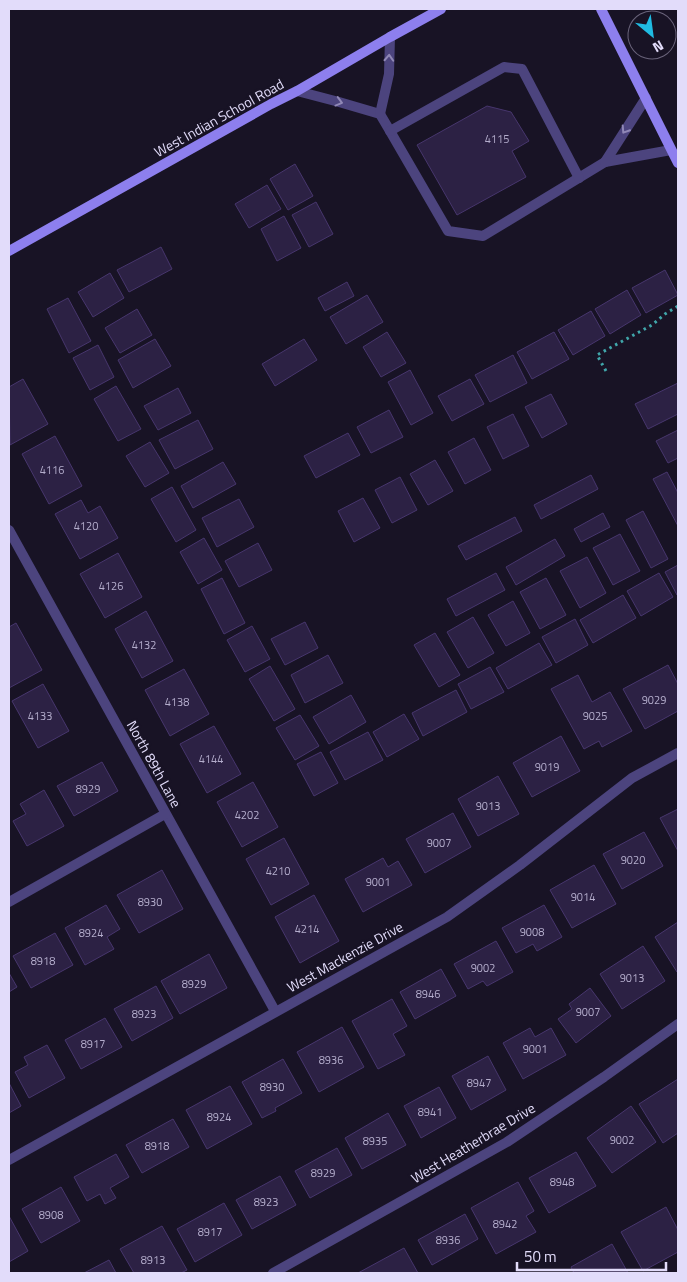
<svg xmlns="http://www.w3.org/2000/svg" width="687" height="1282" font-family="'Titillium Web',sans-serif">
	<style>
		.building { fill: #2c2144; stroke: #47366d }
		.lines { fill: none; stroke-linecap: round; stroke-linejoin: round }
		.path { stroke: #40a6aa; stroke-width: 3; stroke-dasharray: 2.5 4; stroke-linecap: butt }
		.lane { stroke: #4c447e; stroke-width: 10 }
		.street { stroke: #4c447e; stroke-width: 10 }
		.secondary { stroke: #8d7fee; stroke-width: 10 }
		.oneway { stroke: #9088b6 }
		.labels { text-anchor: middle; stroke-width: 5; stroke-linejoin: round; paint-order: stroke }
		.number-label { font-size: 11px; fill: #b4adcc }
		.street-label { font-size: 14px; fill: #e2dcfa; stroke: #181325 }
	</style>
	<rect width="100%" height="100%" fill="#181325"/>
	<g class="building">
		<polygon points="487,106 511,112 529,141 512,151 526,177 457,215 417,145"/>
		<polygon points="295,164 313,196 288,210 270,179"/>
		<polygon points="267,185 281,209 249,228 235,204"/>
		<polygon points="316,202 333,234 309,247 292,215"/>
		<polygon points="284,216 301,248 277,261 261,229"/>
		<polygon points="161,247 172,269 129,292 117,270"/>
		<polygon points="665,270 678,295 646,313 632,288"/>
		<polygon points="110,273 124,298 93,317 78,292"/>
		<polygon points="347,282 354,296 325,311 318,298"/>
		<polygon points="627,290 641,315 610,334 595,309"/>
		<polygon points="367,295 383,322 346,344 330,317"/>
		<polygon points="68,298 91,341 69,353 47,309"/>
		<polygon points="137,309 152,335 120,353 105,328"/>
		<polygon points="591,311 605,336 573,355 558,330"/>
		<polygon points="387,332 406,363 381,377 363,347"/>
		<polygon points="554,332 569,359 532,379 517,352"/>
		<polygon points="155,339 171,366 133,388 118,360"/>
		<polygon points="304,339 317,360 275,386 262,364"/>
		<polygon points="98,345 114,377 90,390 73,358"/>
		<polygon points="513,355 527,383 490,402 475,375"/>
		<polygon points="410,370 433,413 411,425 388,382"/>
		<polygon points="23,379 48,424 10,445 9,387"/>
		<polygon points="470,379 484,404 452,421 438,396"/>
		<polygon points="678,383 678,414 648,429 635,404"/>
		<polygon points="116,386 141,429 118,441 94,399"/>
		<polygon points="178,388 191,413 158,430 144,406"/>
		<polygon points="551,394 567,424 542,438 525,407"/>
		<polygon points="389,410 403,437 371,453 357,427"/>
		<polygon points="513,414 529,446 503,459 487,427"/>
		<polygon points="198,420 213,449 175,469 159,440"/>
		<polygon points="678,430 678,458 668,463 656,441"/>
		<polygon points="348,433 360,455 316,478 304,456"/>
		<polygon points="55,436 82,486 49,504 22,454"/>
		<polygon points="474,438 491,470 465,484 448,452"/>
		<polygon points="150,442 169,473 145,487 126,456"/>
		<polygon points="435,460 453,491 428,505 410,474"/>
		<polygon points="223,462 236,484 193,508 181,486"/>
		<polygon points="667,472 678,493 678,526 653,479"/>
		<polygon points="591,475 598,489 541,519 534,505"/>
		<polygon points="400,477 417,510 392,523 375,490"/>
		<polygon points="172,487 196,530 176,542 151,499"/>
		<polygon points="363,498 380,528 354,542 338,511"/>
		<polygon points="239,499 254,527 217,547 202,518"/>
		<polygon points="81,500 88,513 100,506 118,538 80,559 55,514"/>
		<polygon points="643,511 668,559 651,568 626,520"/>
		<polygon points="603,513 610,527 581,542 574,529"/>
		<polygon points="515,517 522,531 466,560 458,546"/>
		<polygon points="620,534 640,571 613,585 593,548"/>
		<polygon points="204,538 222,570 198,584 180,552"/>
		<polygon points="555,539 565,556 516,585 506,567"/>
		<polygon points="258,543 272,570 239,587 225,561"/>
		<polygon points="118,553 142,597 105,618 80,574"/>
		<polygon points="587,557 606,593 580,608 560,571"/>
		<polygon points="678,565 678,594 677,595 665,572"/>
		<polygon points="496,573 505,590 456,616 447,599"/>
		<polygon points="659,573 673,597 641,616 627,591"/>
		<polygon points="222,578 245,623 224,634 201,589"/>
		<polygon points="546,578 566,615 540,629 520,592"/>
		<polygon points="623,595 636,618 593,643 580,620"/>
		<polygon points="513,601 530,633 506,646 488,615"/>
		<polygon points="146,611 173,661 142,678 115,629"/>
		<polygon points="473,617 494,653 468,668 447,632"/>
		<polygon points="575,619 588,645 556,663 542,637"/>
		<polygon points="305,622 318,648 285,665 271,639"/>
		<polygon points="16,623 42,670 9,688 9,627"/>
		<polygon points="252,626 270,659 245,672 227,640"/>
		<polygon points="435,633 460,675 439,687 414,645"/>
		<polygon points="539,643 552,665 508,689 496,668"/>
		<polygon points="328,655 343,683 305,703 291,675"/>
		<polygon points="668,665 678,684 678,711 645,729 623,689"/>
		<polygon points="270,666 295,709 274,721 249,679"/>
		<polygon points="490,667 504,692 471,709 458,684"/>
		<polygon points="184,669 209,714 170,736 145,690"/>
		<polygon points="578,675 592,702 610,692 632,731 602,747 599,741 584,749 551,689"/>
		<polygon points="43,684 69,731 38,748 12,701"/>
		<polygon points="456,690 467,712 423,736 412,713"/>
		<polygon points="351,695 366,722 329,744 313,717"/>
		<polygon points="404,714 419,739 387,757 373,732"/>
		<polygon points="300,715 319,746 295,760 276,728"/>
		<polygon points="214,726 241,774 207,793 180,744"/>
		<polygon points="368,732 383,760 345,780 330,752"/>
		<polygon points="561,736 580,771 532,797 513,763"/>
		<polygon points="321,752 338,783 314,796 297,764"/>
		<polygon points="102,762 118,791 74,816 57,786"/>
		<polygon points="498,776 519,814 478,836 458,799"/>
		<polygon points="253,782 278,827 242,847 217,802"/>
		<polygon points="44,790 64,826 27,846 13,821 26,814 20,804"/>
		<polygon points="678,809 678,851 660,818"/>
		<polygon points="453,813 471,847 425,873 406,839"/>
		<polygon points="644,832 663,866 622,889 603,854"/>
		<polygon points="284,838 309,884 271,905 246,859"/>
		<polygon points="383,858 388,867 398,861 412,885 363,912 345,879"/>
		<polygon points="594,865 616,904 572,928 550,890"/>
		<polygon points="162,870 183,909 139,933 117,895"/>
		<polygon points="314,895 339,941 300,963 275,917"/>
		<polygon points="106,905 120,929 107,937 114,949 85,965 65,928"/>
		<polygon points="544,905 562,937 537,951 533,944 516,953 502,928"/>
		<polygon points="678,922 678,971 677,972 655,937"/>
		<polygon points="55,933 73,965 31,988 13,956"/>
		<polygon points="496,941 513,972 487,986 483,981 468,989 454,964"/>
		<polygon points="643,946 665,981 622,1009 600,974"/>
		<polygon points="209,954 227,988 180,1014 161,981"/>
		<polygon points="441,969 456,996 415,1019 400,992"/>
		<polygon points="9,973 17,987 9,992"/>
		<polygon points="156,986 173,1018 132,1041 114,1009"/>
		<polygon points="590,988 611,1016 576,1043 558,1019 572,1009 569,1004"/>
		<polygon points="392,999 407,1026 393,1034 405,1055 378,1069 352,1021"/>
		<polygon points="105,1018 122,1047 81,1069 65,1040"/>
		<polygon points="342,1027 364,1067 319,1092 297,1052"/>
		<polygon points="530,1028 535,1037 551,1028 566,1055 523,1079 503,1043"/>
		<polygon points="47,1045 65,1078 29,1098 15,1072 28,1065 24,1057"/>
		<polygon points="488,1056 506,1090 471,1110 452,1076"/>
		<polygon points="283,1059 302,1093 275,1108 276,1111 262,1118 242,1082"/>
		<polygon points="678,1079 678,1133 663,1143 639,1104"/>
		<polygon points="9,1083 21,1106 9,1113"/>
		<polygon points="230,1086 252,1124 207,1149 186,1110"/>
		<polygon points="439,1087 456,1118 421,1138 404,1106"/>
		<polygon points="631,1106 656,1142 612,1173 587,1138"/>
		<polygon points="388,1113 406,1145 362,1169 345,1138"/>
		<polygon points="173,1119 189,1147 142,1173 126,1145"/>
		<polygon points="337,1148 352,1175 310,1198 295,1171"/>
		<polygon points="576,1152 596,1186 549,1213 529,1178"/>
		<polygon points="116,1154 129,1177 110,1188 116,1198 105,1204 100,1194 87,1201 74,1177"/>
		<polygon points="280,1176 296,1205 252,1229 236,1200"/>
		<polygon points="518,1182 534,1211 526,1216 536,1232 496,1254 471,1208"/>
		<polygon points="61,1187 80,1221 41,1243 22,1209"/>
		<polygon points="224,1203 242,1235 195,1262 177,1229"/>
		<polygon points="666,1207 678,1230 678,1252 643,1271 621,1232"/>
		<polygon points="465,1214 478,1239 432,1265 418,1240"/>
		<polygon points="9,1216 28,1251 9,1262"/>
		<polygon points="162,1226 187,1270 181,1273 134,1273 120,1249"/>
		<polygon points="612,1244 628,1273 574,1273 571,1267"/>
		<polygon points="404,1248 418,1273 358,1273"/>
		<polygon points="109,1260 116,1273 84,1273"/>
	</g>
	<g class="lines">
		<polyline class="path" points="606,371 597,355 652,325 665,314 678,306"/>
		<g class="lane">
			<polyline points="297,91 339,102 380,114 390,131 448,231 483,236 605,162 671,150"/>
			<polyline points="380,114 389,74 390,37"/>
			<polyline points="390,131 504,67 522,69 579,178"/>
			<polyline points="605,162 646,98"/>
		</g>
		<g class="street">
			<polyline points="9,530 275,1011"/>
			<polyline points="9,902 165,814"/>
			<polyline points="9,1160 447,917 520,865 632,778 678,753"/>
			<polyline points="273,1273 507,1142 604,1077 678,1024"/>
		</g>
		<g class="secondary">
			<polyline points="601,9 678,163"/>
			<polyline points="9,251 271,104 297,91 390,37 441,9"/>
		</g>
	</g>
	<defs><path id="oneway-chevron" d="M-2-3.5L2.5 0L-2 3.5" fill="none" stroke-width="1.6" stroke-linecap="round" stroke-linejoin="round" transform="scale(1.25)"/></defs>
	<g class="oneway">
		<use href="#oneway-chevron" transform="translate(389 58) rotate(-87)"/>
		<use href="#oneway-chevron" transform="translate(339 102) rotate(15)"/>
		<use href="#oneway-chevron" transform="translate(625 130) rotate(123)"/>
	</g>
	<g class="labels">
		<g class="number-label">
			<text x="497" y="143">4115</text>
			<text x="52" y="474">4116</text>
			<text x="86" y="530">4120</text>
			<text x="111" y="590">4126</text>
			<text x="144" y="649">4132</text>
			<text x="654" y="704">9029</text>
			<text x="177" y="706">4138</text>
			<text x="40" y="720">4133</text>
			<text x="595" y="720">9025</text>
			<text x="211" y="763">4144</text>
			<text x="547" y="771">9019</text>
			<text x="88" y="793">8929</text>
			<text x="488" y="810">9013</text>
			<text x="247" y="819">4202</text>
			<text x="439" y="847">9007</text>
			<text x="633" y="864">9020</text>
			<text x="278" y="875">4210</text>
			<text x="378" y="886">9001</text>
			<text x="583" y="901">9014</text>
			<text x="150" y="906">8930</text>
			<text x="307" y="933">4214</text>
			<text x="532" y="936">9008</text>
			<text x="91" y="937">8924</text>
			<text x="43" y="965">8918</text>
			<text x="483" y="972">9002</text>
			<text x="632" y="982">9013</text>
			<text x="194" y="988">8929</text>
			<text x="428" y="998">8946</text>
			<text x="588" y="1016">9007</text>
			<text x="144" y="1018">8923</text>
			<text x="93" y="1048">8917</text>
			<text x="535" y="1053">9001</text>
			<text x="331" y="1064">8936</text>
			<text x="479" y="1087">8947</text>
			<text x="272" y="1091">8930</text>
			<text x="430" y="1116">8941</text>
			<text x="219" y="1121">8924</text>
			<text x="622" y="1144">9002</text>
			<text x="375" y="1145">8935</text>
			<text x="157" y="1150">8918</text>
			<text x="323" y="1177">8929</text>
			<text x="562" y="1186">8948</text>
			<text x="266" y="1206">8923</text>
			<text x="51" y="1219">8908</text>
			<text x="505" y="1228">8942</text>
			<text x="210" y="1236">8917</text>
			<text x="448" y="1244">8936</text>
			<text x="153" y="1264">8913</text>
		</g>
		<g class="street-label">
			<text transform="translate(219 118) rotate(-29)" y="5">West Indian School Road</text>
			<text transform="translate(154 764) rotate(61)" y="5">North 89th Lane</text>
			<text transform="translate(345 957) rotate(-29)" y="5">West Mackenzie Drive</text>
			<text transform="translate(473 1143) rotate(-31)" y="5">West Heatherbrae Drive</text>
		</g>
	</g>
	<rect width="687" height="1282" fill="none" stroke="#e2dcfa" stroke-width="20"/>
	<g transform="translate(652 35) rotate(151)"><circle r="24" fill="#181325" stroke="#69637a"/>
	<path d="M0-4L9 19L0 12L-9 19Z" fill="#20bbe2"/>
	<text y="-8" font-size="14" font-weight="bold" text-anchor="middle" fill="#e2dcfa">N</text>
	</g>
	<path d="M517 1262v8h149v-8" fill="none" stroke="#e2dcfa" stroke-width="2.5"/>
	<text x="524" y="1262" font-size="15" fill="#e2dcfa" stroke="#181325" stroke-width="4" paint-order="stroke">50 m</text>
</svg>
